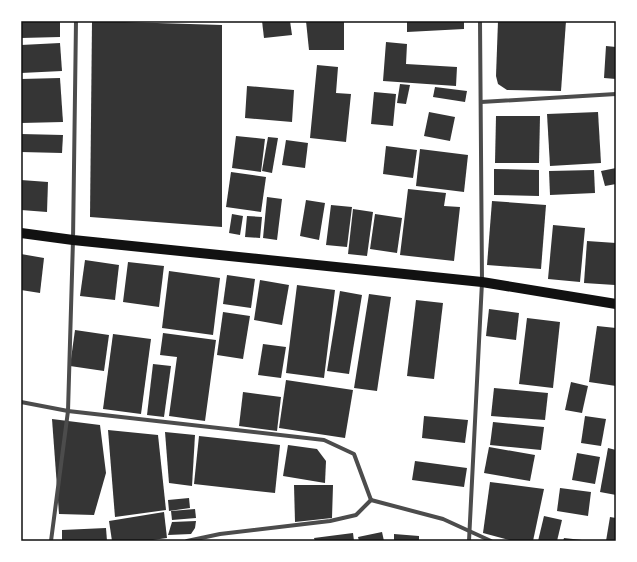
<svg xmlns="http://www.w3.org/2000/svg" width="637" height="562" font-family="Mulish,sans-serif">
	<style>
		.building { fill: #353535 }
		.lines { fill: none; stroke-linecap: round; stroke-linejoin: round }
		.minor { stroke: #4c4c4c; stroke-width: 4 }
		.primary { stroke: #111; stroke-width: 10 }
		.neatline { fill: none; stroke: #111; stroke-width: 1.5 }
	</style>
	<rect width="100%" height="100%" fill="#fff"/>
	<g class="building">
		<polygon points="21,21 60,21 60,37 21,38"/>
		<polygon points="92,21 222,25 222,227 90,217"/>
		<polygon points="262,21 290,21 292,35 264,38"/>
		<polygon points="306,21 344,21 344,50 309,50"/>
		<polygon points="407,21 464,21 464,29 407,32"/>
		<polygon points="498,21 566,21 561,91 507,90 498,84 496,76"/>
		<polygon points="386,42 407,44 406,64 457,67 456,86 383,81"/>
		<polygon points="60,43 62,71 21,73 21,45"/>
		<polygon points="606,46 616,47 616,79 604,78"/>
		<polygon points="317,65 338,67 336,93 351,94 346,142 310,138"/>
		<polygon points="60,78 63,122 21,123 21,79"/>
		<polygon points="400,84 410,85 406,104 397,103"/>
		<polygon points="247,86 294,90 292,122 245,118"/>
		<polygon points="435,87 467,91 465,102 433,97"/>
		<polygon points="374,92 396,94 393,126 371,124"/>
		<polygon points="429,112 455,117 450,141 424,136"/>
		<polygon points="598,112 601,163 550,166 547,114"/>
		<polygon points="496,116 540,116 539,163 495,163"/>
		<polygon points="21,134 63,135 62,153 21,152"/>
		<polygon points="236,136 265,139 261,172 232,168"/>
		<polygon points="268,137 278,138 272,173 262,171"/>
		<polygon points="286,140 308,143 305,168 282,165"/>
		<polygon points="386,146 417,150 413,178 383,174"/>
		<polygon points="420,149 468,155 464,192 416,186"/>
		<polygon points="616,168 616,184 605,186 601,171"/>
		<polygon points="494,169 539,170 539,196 494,195"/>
		<polygon points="594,170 595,193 550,195 549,171"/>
		<polygon points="231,172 266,177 261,212 226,207"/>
		<polygon points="21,180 48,182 47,212 21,210"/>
		<polygon points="408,189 446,193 444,206 460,207 454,261 400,255"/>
		<polygon points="267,197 282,199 277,240 263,238"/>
		<polygon points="306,200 325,203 319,240 300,236"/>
		<polygon points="492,201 546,205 541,269 487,265"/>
		<polygon points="331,205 352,207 347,247 326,245"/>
		<polygon points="353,209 373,212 367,256 348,254"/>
		<polygon points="232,214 243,216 240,235 229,233"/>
		<polygon points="375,214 402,218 397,253 370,249"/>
		<polygon points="247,216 262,217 260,238 245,237"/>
		<polygon points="553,225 585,228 580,282 548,279"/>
		<polygon points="587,241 616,243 615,285 584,283"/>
		<polygon points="21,254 44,258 40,293 21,290"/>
		<polygon points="85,260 119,265 115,300 80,296"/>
		<polygon points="128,262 164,266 159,307 123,302"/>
		<polygon points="169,271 220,278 213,335 162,328"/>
		<polygon points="227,275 255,279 251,308 223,304"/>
		<polygon points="260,280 289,285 282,325 254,320"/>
		<polygon points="297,285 335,290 324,378 286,373"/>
		<polygon points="340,291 362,295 349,374 327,371"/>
		<polygon points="369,294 391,297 377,391 354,388"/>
		<polygon points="416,300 443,303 434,379 407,376"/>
		<polygon points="489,309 519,313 516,340 486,336"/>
		<polygon points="223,312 250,316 243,359 217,355"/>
		<polygon points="527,318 560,322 553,388 519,384"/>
		<polygon points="597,326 616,328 616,386 589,382"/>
		<polygon points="75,330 109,335 104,371 70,366"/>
		<polygon points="163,333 216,340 205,421 169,416 177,357 160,355"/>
		<polygon points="113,334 151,339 141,414 103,409"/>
		<polygon points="263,344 286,347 281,378 258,375"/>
		<polygon points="153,364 171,366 164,417 147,415"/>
		<polygon points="286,380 353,390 345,438 279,428"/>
		<polygon points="571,382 588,386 582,413 565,410"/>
		<polygon points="494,388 548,393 545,420 491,416"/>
		<polygon points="243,392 281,397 277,431 239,426"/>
		<polygon points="424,416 468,420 465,443 422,438"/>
		<polygon points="585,416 606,419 601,446 581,443"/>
		<polygon points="52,419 100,425 106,473 94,515 59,514"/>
		<polygon points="493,422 544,427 541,450 490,445"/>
		<polygon points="108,430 158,435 166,510 115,517"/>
		<polygon points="165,432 195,435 192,486 169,483"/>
		<polygon points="199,436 280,445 275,493 194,484"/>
		<polygon points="288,445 317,449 326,461 325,483 283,476"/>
		<polygon points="489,447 535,455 530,481 484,473"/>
		<polygon points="608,448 616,450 616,495 600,492"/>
		<polygon points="577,453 600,457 595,484 572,480"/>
		<polygon points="415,461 467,468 464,487 412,480"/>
		<polygon points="490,482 544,489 533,541 513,541 483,533"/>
		<polygon points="294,485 333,485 332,518 295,522"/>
		<polygon points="560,488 591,492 588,516 557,511"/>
		<polygon points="189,498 190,508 169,511 168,500"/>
		<polygon points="195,509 196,518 172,520 171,511"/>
		<polygon points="164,512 167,538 146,541 112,541 109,521"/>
		<polygon points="544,516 562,520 557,541 538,541"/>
		<polygon points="610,517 616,518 616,541 606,541"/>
		<polygon points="196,521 195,528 191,534 168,535 172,522"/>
		<polygon points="106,528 107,541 62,541 62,530"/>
		<polygon points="382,532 384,541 359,541 358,537"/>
		<polygon points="353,533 354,541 315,541 314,538"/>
		<polygon points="394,534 419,536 419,541 394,541"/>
		<polygon points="564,538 582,540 582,541 563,541"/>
	</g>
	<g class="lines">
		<g class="minor">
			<polyline points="481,102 616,94"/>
			<polyline points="21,402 68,411 324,440 354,454 371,500"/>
			<polyline points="371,500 443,519 491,541"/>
			<polyline points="51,541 68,411 73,240 76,21"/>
			<polyline points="187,541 220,534 330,521 356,515 371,500"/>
			<polyline points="469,541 482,282 480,21"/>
		</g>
		<polyline class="primary" points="21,233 73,240 482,282 616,304"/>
	</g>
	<rect width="637" height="562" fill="none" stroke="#ffffff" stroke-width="44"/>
	<rect x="22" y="22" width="593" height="518" class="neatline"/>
</svg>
